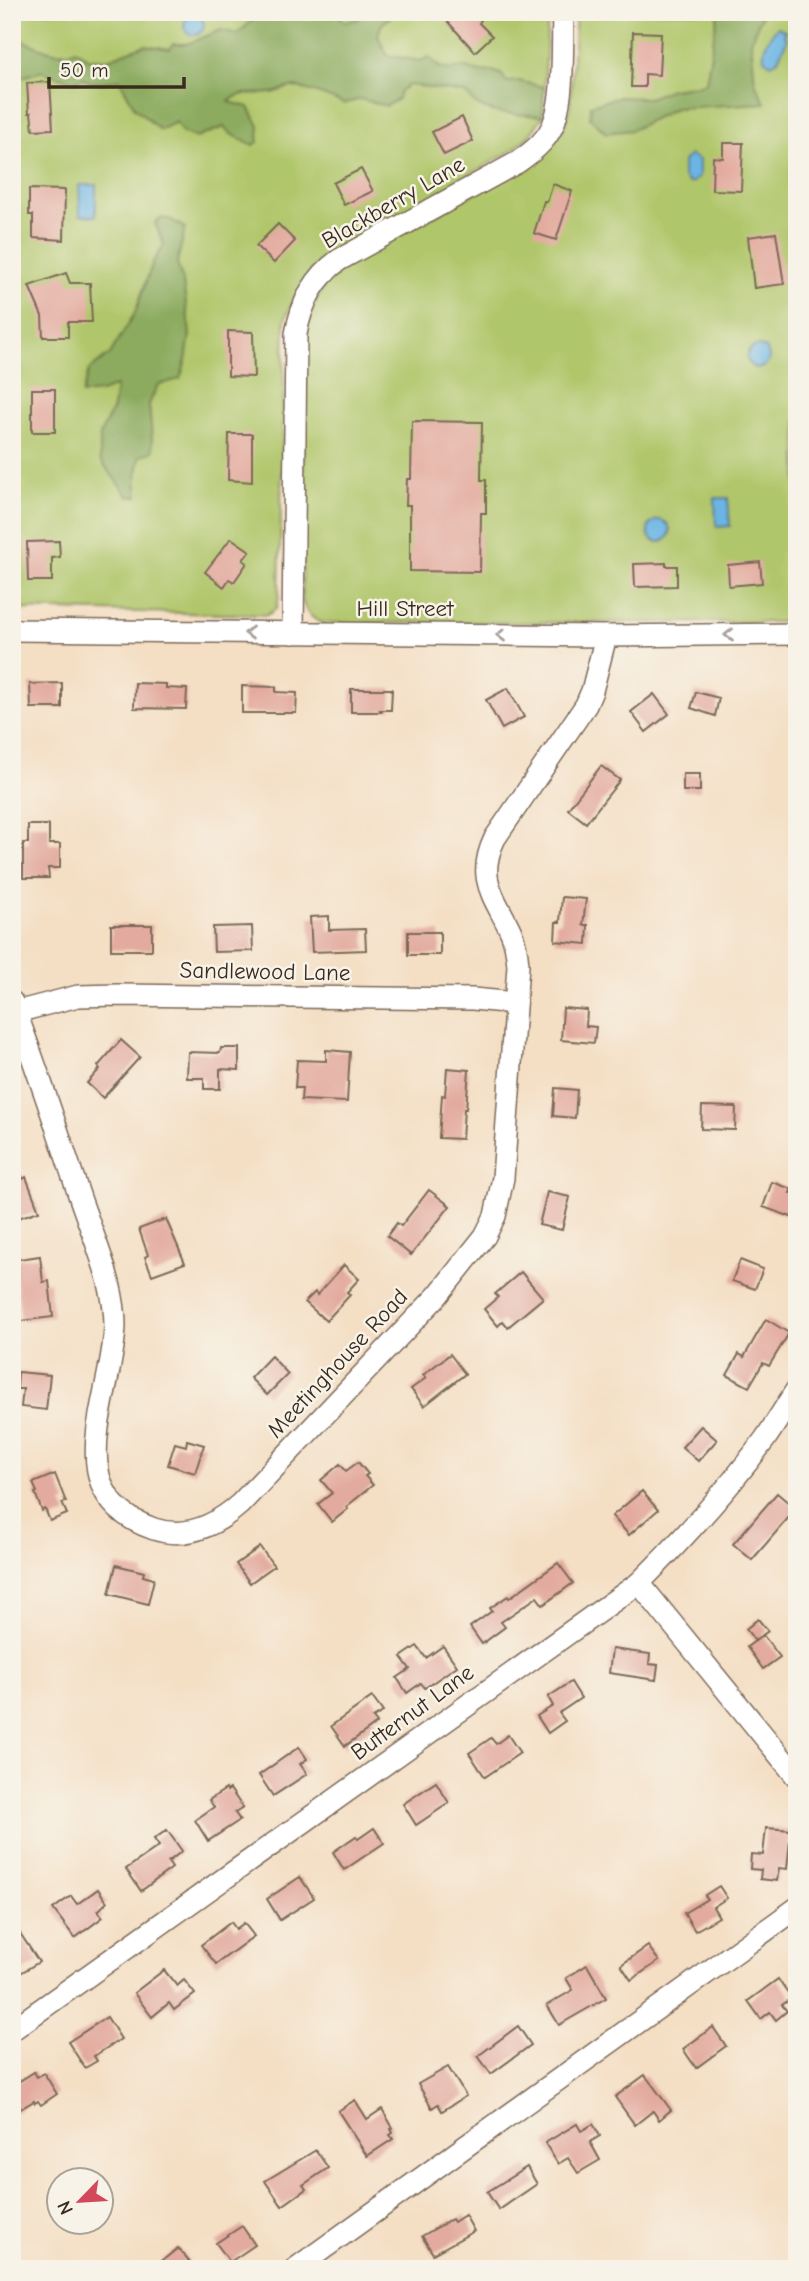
<svg xmlns="http://www.w3.org/2000/svg" width="809" height="2281" font-family="'Comic Neue',sans-serif">
	<style>
		.green { fill: #b0c66b; stroke: #767844; stroke-width: 2 }
		.forest { fill: #8cab5f; stroke: #646a3e; stroke-width: 2 }
		.water { fill: #6bb5e4; stroke: #537081; stroke-width: 2 }
		.building { fill: #e3aa9f }
		.lines { fill: none; stroke-linecap: round; stroke-linejoin: round }
		.minor-casing { stroke: #7c6958; stroke-width: 24 }
		.minor { stroke: #fff; stroke-width: 21 }
		.oneway { stroke: #a79f9a }
		.labels { text-anchor: middle; stroke-width: 5; stroke-linejoin: round; paint-order: stroke }
		.street-label { font-size: 23px; fill: #3b2a1e; stroke: #f7f3e8 }
	</style>
	<rect width="100%" height="100%" fill="#f7f3e8"/>
	<filter id="ink" filterUnits="userSpaceOnUse"><feTurbulence type="fractalNoise" baseFrequency=".0143" numOctaves="2"/><feDisplacementMap in="SourceGraphic" scale="14" xChannelSelector="R" yChannelSelector="G"/><feConvolveMatrix kernelMatrix="1 2 1 2 8 2 1 2 1" color-interpolation-filters="sRGB"/></filter>
	<filter id="wash" filterUnits="userSpaceOnUse"><feTurbulence type="fractalNoise" baseFrequency=".00686" numOctaves="4" result="noise"/><feDisplacementMap in="SourceGraphic" scale="28" xChannelSelector="R" yChannelSelector="G"/><feGaussianBlur stdDeviation="1.57" result="paint"/><feColorMatrix in="noise" values="0 0 0 0 0 0 0 0 0 0 0 0 0 0 0 0 0 1.4 0 .05"/><feComposite in="paint" operator="in"/></filter>
	<g filter="url(#wash)">
		<rect width="100%" height="100%" fill="#f4dfc5"/>
		<g class="green">
			<path d="M12 12H548L543 116 530 135 513 150 326 255C307 275 294 294 285 320L279 597 276 609 267 615 12 609Z"/>
			<path d="M576 12H797V622L322 623C310 618 305 611 302 599L305 359C307 331 309 302 330 280 338 272 348 266 357 259L543 155 563 130 570 108Z"/>
		</g>
		<g class="forest">
			<path d="M262 12H336L345 22 358 19 364 12H396L381 25 378 36 387 55 420 61 429 57 439 67 450 70 463 67 480 72 492 71 501 74 507 82 519 81 544 87 543 116C523 114 492 116 476 104 470 100 471 96 464 93L409 85 400 91 398 99 386 106 360 99 344 104C334 99 303 87 292 87 285 87 278 93 271 93 256 95 240 90 229 102L249 107 259 126 258 142 253 145 231 134 224 127 196 138 182 132 176 122 160 130 135 108 119 79C108 82 92 86 83 78L75 82 40 71 12 81V41L19 39C38 46 55 58 76 50L89 59 105 60 145 45 170 49 173 44H187L221 30 237 34Z"/>
			<polygon points="718,12 763,12 751,41 755,83 765,103 675,108 632,130 606,133 590,118 591,105 618,97 649,98 671,89 699,85 706,82"/>
			<polygon points="160,218 170,219 185,228 177,263 183,282 190,334 186,361 180,379 158,385 149,404 153,451 140,456 136,478 138,496 129,497 100,460 100,435 113,408 116,386 101,392 82,394 89,370 110,354 135,313 153,262 164,245 155,223"/>
		</g>
		<g class="water">
			<circle cx="194" cy="25" r="10"/>
			<path d="M778 27 786 31 784 34 787 40 777 61 771 64 764 59C762 46 770 35 778 27Z"/>
			<polygon points="690,155 699,160 699,177 693,182 689,183 683,177 683,161"/>
			<polygon points="79,185 96,185 96,216 80,215"/>
			<circle cx="758" cy="357" r="11"/>
			<polygon points="715,498 728,498 730,526 717,527 716,525"/>
			<circle cx="659" cy="531" r="11"/>
		</g>
		<g id="blocks">
			<g class="building">
				<polygon points="439,12 473,12 481,20 479,23 492,36 475,52"/>
				<polygon points="633,32 661,33 659,75 645,74 645,87 631,87"/>
				<polygon points="50,82 53,129 33,130 31,113 29,113 27,83"/>
				<polygon points="462,117 473,141 444,155 432,132"/>
				<polygon points="723,143 743,143 741,191 712,190 713,157 723,158"/>
				<polygon points="361,169 373,191 344,205 333,183"/>
				<polygon points="553,184 572,191 556,240 534,233 544,201 547,202"/>
				<polygon points="29,189 65,190 64,240 33,238 33,215 29,215"/>
				<polygon points="278,224 295,241 274,263 256,246"/>
				<polygon points="776,233 784,284 754,288 748,237"/>
				<polygon points="66,273 70,283 90,283 92,322 68,322 68,337 43,337 42,316 29,286"/>
				<polygon points="228,331 253,332 254,377 228,376"/>
				<rect x="32" y="389" width="23" height="43"/>
				<polygon points="412,421 482,422 481,480 486,480 486,513 481,513 480,572 410,571 410,505 406,505 407,479 411,479"/>
				<polygon points="229,434 252,434 252,482 228,480"/>
				<polygon points="231,538 250,551 243,560 247,563 234,582 229,579 224,587 205,572"/>
				<polygon points="59,541 60,557 52,558 52,581 28,581 27,542"/>
				<polygon points="760,562 762,583 729,586 728,565"/>
				<polygon points="666,563 666,566 677,566 677,586 635,587 634,564"/>
				<polygon points="62,683 62,708 31,708 30,684"/>
				<polygon points="135,683 166,684 166,688 187,689 186,709 134,708"/>
				<polygon points="242,686 276,687 276,692 297,693 296,713 242,713"/>
				<polygon points="508,688 524,717 502,729 486,700"/>
				<polygon points="351,689 392,689 391,710 380,710 381,712 351,712"/>
				<polygon points="696,692 719,698 715,716 691,708"/>
				<polygon points="654,694 669,714 646,732 631,712"/>
				<polygon points="601,766 620,780 586,823 568,809"/>
				<rect x="683" y="774" width="17" height="17"/>
				<polygon points="28,825 49,825 49,844 60,844 60,868 48,868 49,878 23,878 23,843 28,843"/>
				<polygon points="562,897 586,899 583,925 588,925 587,944 555,941 556,922 560,922"/>
				<polygon points="329,916 329,930 365,929 366,950 312,952 310,917"/>
				<rect x="111" y="925" width="41" height="25"/>
				<polygon points="252,926 253,951 214,952 213,927"/>
				<rect x="408" y="932" width="32" height="23"/>
				<polygon points="563,1008 587,1010 586,1026 596,1027 594,1043 561,1040"/>
				<polygon points="121,1040 140,1057 103,1098 87,1083 100,1069 98,1066"/>
				<polygon points="221,1048 239,1048 239,1070 220,1069 220,1089 204,1089 204,1078 187,1078 188,1052 220,1053"/>
				<polygon points="326,1050 350,1052 347,1102 301,1100 302,1088 295,1088 297,1060 326,1061"/>
				<polygon points="447,1068 469,1070 466,1109 464,1109 462,1139 439,1138 442,1095 445,1096"/>
				<polygon points="555,1088 577,1090 575,1118 553,1116"/>
				<polygon points="702,1106 736,1107 735,1130 701,1129"/>
				<polygon points="12,1153 23,1179 26,1177 39,1211 12,1220"/>
				<polygon points="772,1182 792,1189 790,1193 797,1194 797,1219 763,1207"/>
				<polygon points="429,1190 450,1206 411,1255 387,1236 397,1223 401,1226"/>
				<polygon points="547,1192 570,1197 562,1230 539,1225"/>
				<polygon points="166,1219 185,1263 152,1275 145,1257 148,1255 139,1229"/>
				<polygon points="40,1256 43,1282 49,1281 53,1317 21,1321 16,1278 12,1278 12,1260"/>
				<polygon points="740,1260 763,1269 755,1289 732,1281"/>
				<polygon points="344,1265 359,1279 347,1292 350,1295 326,1321 305,1302 315,1292 317,1295"/>
				<polygon points="521,1272 543,1298 508,1327 503,1321 498,1326 484,1309 498,1297 495,1294"/>
				<polygon points="766,1319 789,1333 769,1366 763,1363 749,1387 727,1375 739,1354 744,1357"/>
				<polygon points="450,1354 465,1374 424,1406 411,1389 426,1378 423,1375"/>
				<polygon points="271,1356 288,1374 267,1395 250,1378"/>
				<polygon points="18,1372 50,1375 46,1410 21,1407 23,1389 17,1389"/>
				<polygon points="701,1426 717,1440 698,1461 682,1447"/>
				<polygon points="187,1440 204,1445 195,1473 168,1465 175,1443 186,1446"/>
				<polygon points="358,1462 368,1474 365,1476 373,1485 346,1507 348,1509 332,1522 318,1504 332,1493 321,1480 340,1464 346,1471"/>
				<polygon points="55,1474 66,1502 62,1503 67,1514 50,1521 45,1509 42,1511 35,1493 37,1492 33,1483"/>
				<polygon points="642,1491 658,1510 629,1535 612,1516"/>
				<polygon points="777,1493 796,1509 752,1560 733,1544"/>
				<polygon points="260,1547 274,1566 250,1583 236,1564"/>
				<polygon points="558,1563 573,1583 543,1605 537,1597 501,1622 505,1627 482,1644 470,1627 492,1611 490,1608 508,1596 509,1598"/>
				<polygon points="116,1565 144,1572 143,1576 154,1579 148,1604 109,1594"/>
				<polygon points="758,1619 768,1631 755,1641 746,1629"/>
				<polygon points="763,1635 780,1657 763,1669 747,1647"/>
				<polygon points="417,1646 426,1658 443,1646 457,1666 425,1688 421,1683 407,1693 397,1678 410,1669 401,1657"/>
				<polygon points="612,1649 650,1654 649,1664 658,1665 656,1680 609,1673"/>
				<polygon points="571,1682 581,1698 559,1713 565,1721 548,1733 537,1716 553,1706 548,1697"/>
				<polygon points="372,1697 383,1712 373,1718 377,1723 345,1746 331,1726"/>
				<polygon points="508,1735 520,1753 485,1777 469,1753 491,1738 496,1744"/>
				<polygon points="299,1747 307,1759 300,1764 307,1774 273,1796 259,1775"/>
				<polygon points="436,1782 449,1803 416,1825 403,1804"/>
				<polygon points="226,1789 227,1791 230,1789 243,1808 235,1813 240,1820 208,1841 195,1820 214,1807 209,1800"/>
				<polygon points="374,1828 384,1843 344,1870 333,1852 356,1836 358,1839"/>
				<polygon points="766,1828 791,1830 787,1869 779,1868 777,1881 760,1879 761,1870 750,1869 751,1854 763,1855"/>
				<polygon points="167,1830 182,1851 168,1862 172,1868 141,1891 126,1869 159,1846 154,1839"/>
				<polygon points="300,1877 314,1898 280,1920 267,1899"/>
				<polygon points="719,1886 727,1898 713,1907 719,1917 695,1931 684,1913 707,1899 705,1895"/>
				<polygon points="98,1889 107,1902 98,1911 103,1917 75,1938 53,1909 71,1896 77,1904"/>
				<polygon points="12,1921 39,1962 12,1978"/>
				<polygon points="231,1922 236,1929 244,1923 254,1936 216,1964 201,1945"/>
				<polygon points="648,1946 659,1961 631,1980 621,1965"/>
				<polygon points="587,1965 606,1998 559,2025 547,2005 573,1990 566,1978"/>
				<polygon points="164,1970 177,1986 184,1980 195,1994 174,2010 169,2003 152,2017 134,1993"/>
				<polygon points="778,1979 792,1998 782,2005 787,2011 776,2020 770,2012 761,2019 748,2001"/>
				<polygon points="107,2017 121,2039 94,2056 97,2061 85,2068 68,2042"/>
				<polygon points="518,2026 531,2045 491,2074 478,2056"/>
				<polygon points="713,2027 726,2046 696,2068 683,2049"/>
				<polygon points="448,2067 466,2096 442,2111 438,2104 432,2108 418,2084"/>
				<polygon points="34,2072 37,2077 44,2073 57,2094 41,2105 38,2101 35,2103 34,2101 12,2114 12,2086"/>
				<polygon points="645,2075 671,2110 659,2120 653,2111 635,2125 615,2097"/>
				<polygon points="355,2100 367,2119 382,2109 393,2128 391,2129 393,2133 390,2135 393,2139 367,2156 338,2111"/>
				<polygon points="577,2124 581,2131 593,2124 600,2136 590,2142 600,2160 578,2173 568,2158 558,2164 545,2143"/>
				<polygon points="316,2150 328,2168 303,2185 306,2189 282,2206 265,2181"/>
				<polygon points="527,2167 537,2184 499,2210 487,2192"/>
				<polygon points="465,2215 474,2231 433,2254 422,2236 452,2219 454,2222"/>
				<polygon points="242,2226 255,2245 230,2262 216,2243"/>
				<polygon points="178,2248 195,2269 152,2269"/>
			</g>
		</g>
	</g>
	<g filter="url(#ink)">
		<use href="#blocks" fill-opacity="0" stroke="#7c6958" stroke-width="2"/>
		<g class="lines">
			<defs>
				<g id="minor">
					<polyline points="12,630 606,636 797,634"/>
					<path d="M293 633 296 334C301 304 314 278 339 260L518 162C532 152 545 142 552 127 565 100 562 44 563 12"/>
					<path d="M12 1002C36 1065 57 1129 78 1192 88 1222 101 1252 109 1283 112 1295 115 1312 115 1325 114 1396 54 1495 154 1529 187 1540 216 1525 240 1504L438 1295 485 1236 495 1216 503 1178 518 965C517 954 516 943 511 932 495 897 475 879 495 838L586 705 592 691 606 636"/>
					<polyline points="16,1012 78,996 118,995 473,999 515,1003"/>
					<polyline points="639,1583 797,1777"/>
					<path d="M12 2030 639 1583C684 1538 727 1491 765 1439 776 1423 786 1406 797 1389"/>
					<polyline points="295,2269 797,1908"/>
				</g>
			</defs>
			<use href="#minor" class="minor-casing"/>
			<use href="#minor" class="minor"/>
		</g>
		<defs><path id="oneway-chevron" d="M-2-3.5L2.5 0L-2 3.5" fill="none" stroke-width="1.6" stroke-linecap="round" stroke-linejoin="round" transform="scale(1.75)"/></defs>
		<g class="oneway">
			<use href="#oneway-chevron" transform="translate(249 633) rotate(-180)"/>
			<use href="#oneway-chevron" transform="translate(501 635) rotate(-180)"/>
			<use href="#oneway-chevron" transform="translate(729 635) rotate(180)"/>
		</g>
	</g>
	<g class="labels">
		<g class="street-label">
			<text transform="translate(393 202) rotate(-30)" y="8">Blackberry Lane</text>
			<text x="405" y="616">Hill Street</text>
			<text transform="translate(265 971) rotate(1)" y="8">Sandlewood Lane</text>
			<text transform="translate(337 1363) rotate(-47)" y="8">Meetinghouse Road</text>
			<text transform="translate(412 1712) rotate(-36)" y="8">Butternut Lane</text>
		</g>
	</g>
	<rect width="809" height="2281" fill="none" stroke="#f7f3e8" stroke-width="42"/>
	<g transform="translate(80 2201) rotate(245)"><circle r="33" fill="#f7f3e8" stroke="#aca397" stroke-width="2"/>
	<path d="M0-5L12 26L0 18L-12 26Z" fill="#d1495b"/>
	<text y="-10" font-size="19" font-weight="bold" text-anchor="middle" fill="#3b2a1e">N</text>
	</g>
	<path d="M49 77v10h135v-10" fill="none" stroke="#3b2a1e" stroke-width="3.5"/>
	<text x="60" y="77" font-size="21" fill="#3b2a1e" stroke="#f7f3e8" stroke-width="5" paint-order="stroke">50 m</text>
</svg>
